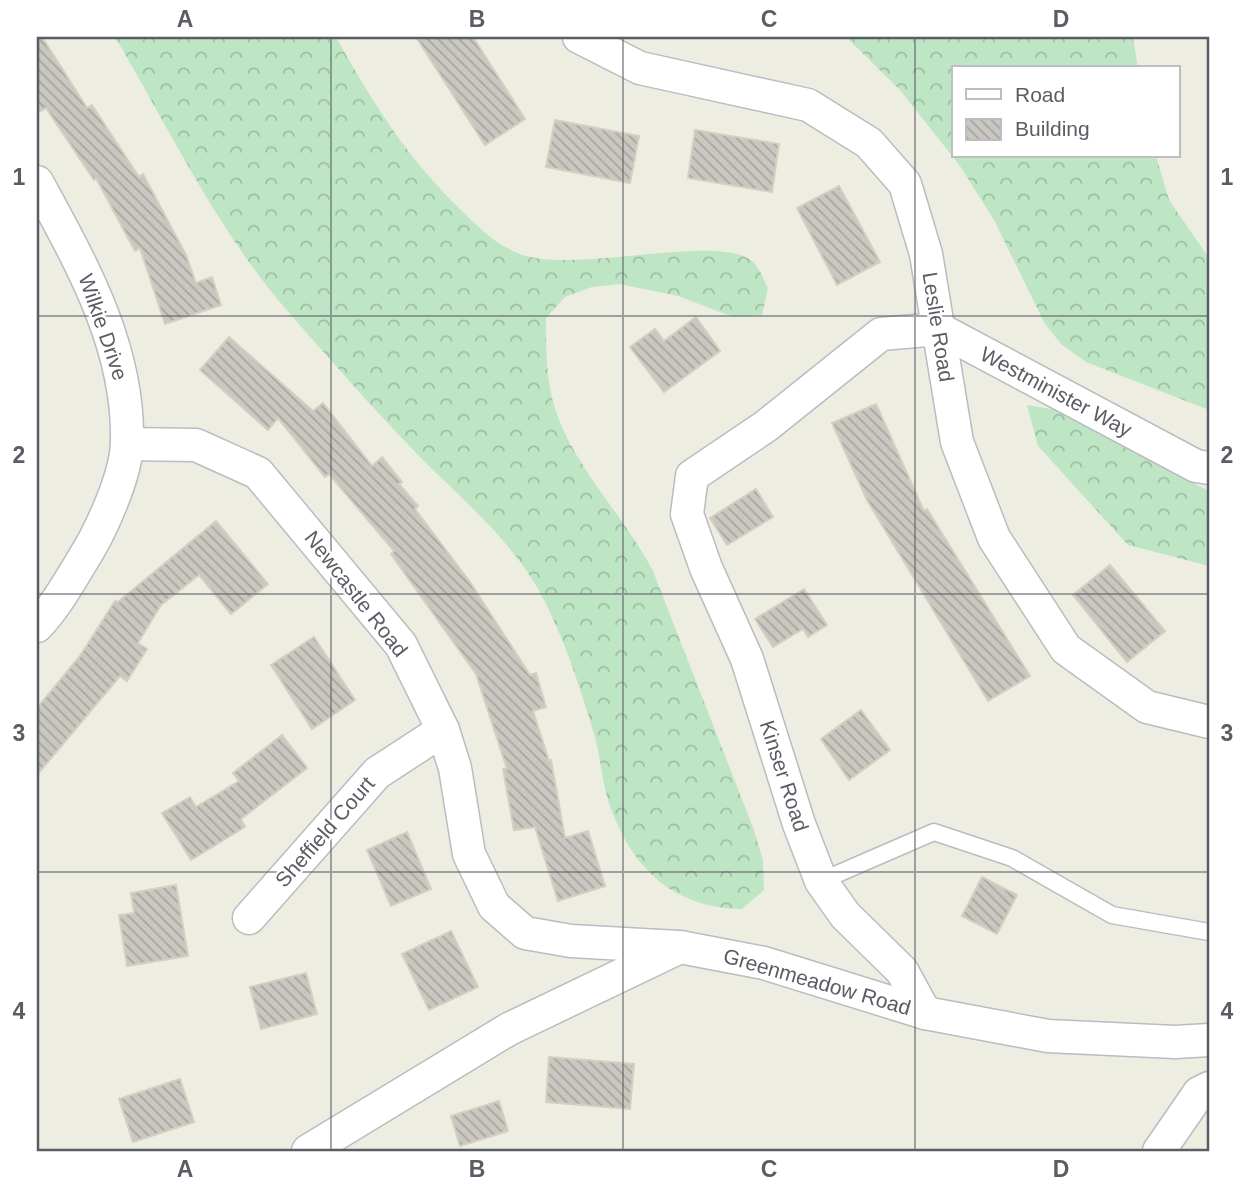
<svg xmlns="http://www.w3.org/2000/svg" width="1246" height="1188" font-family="Helvetica,sans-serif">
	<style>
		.forest { fill: url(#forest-crowns) }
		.building { fill: url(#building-back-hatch); stroke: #d3d0c1; stroke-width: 2 }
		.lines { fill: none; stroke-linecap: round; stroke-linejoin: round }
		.service-casing { stroke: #babcc2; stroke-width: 19 }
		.minor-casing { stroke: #babcc2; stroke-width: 35 }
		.service { stroke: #fff; stroke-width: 16 }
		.minor { stroke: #fff; stroke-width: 32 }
		.grid { fill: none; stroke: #5b5d64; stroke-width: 2; stroke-opacity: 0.55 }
		.labels { text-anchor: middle; stroke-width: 5; stroke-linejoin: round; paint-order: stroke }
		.street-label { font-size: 21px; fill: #5b5d64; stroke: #fff }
		.neatline { fill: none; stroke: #5b5d64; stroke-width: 2.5 }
		.grid-label { font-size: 23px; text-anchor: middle; font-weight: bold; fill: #5b5d64 }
	</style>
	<defs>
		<pattern id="forest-crowns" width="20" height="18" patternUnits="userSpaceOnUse" patternTransform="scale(1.75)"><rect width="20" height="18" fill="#bee6c4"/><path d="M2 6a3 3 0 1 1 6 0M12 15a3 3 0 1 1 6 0" fill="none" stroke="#9dbea3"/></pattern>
		<pattern id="building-back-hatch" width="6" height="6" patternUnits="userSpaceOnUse" patternTransform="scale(1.75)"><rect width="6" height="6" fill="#c9c7c0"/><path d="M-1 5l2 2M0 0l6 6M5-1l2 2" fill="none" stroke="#a6a5a0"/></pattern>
	</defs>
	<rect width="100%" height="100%" fill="#eeede2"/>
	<g class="forest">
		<path d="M115 37H336C371 100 408 159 460 209 477 226 493 242 515 252 569 278 725 229 755 264 761 271 764 281 768 288L762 315 733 317 678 296 620 284 592 287 565 297 546 318C546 349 546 385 557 414 576 469 626 519 653 571L754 830 763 860 764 890 742 909C675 908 634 871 611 809 601 782 601 754 592 727 578 681 561 629 537 587 509 540 468 504 430 467 381 418 336 366 290 314 218 232 170 130 115 37Z"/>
		<polygon points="846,37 1133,37 1138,68 954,68 954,156 1156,156 1169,200 1209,258 1209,410 1086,362 1062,345 1045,324 994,220 960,166 900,90"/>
		<polygon points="1027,405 1092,416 1154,463 1209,491 1209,566 1128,545 1038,446"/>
	</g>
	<g class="building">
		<polygon points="37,37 42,37 87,108 92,105 139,177 143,174 186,255 196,283 212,277 221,305 165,324 140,248 135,251 96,178 94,180 46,108 37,113"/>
		<polygon points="416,37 473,37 525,119 485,145"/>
		<polygon points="555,120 639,136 630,183 546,167"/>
		<polygon points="695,130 779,144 772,192 688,178"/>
		<polygon points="839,186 880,262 837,285 797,208"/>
		<polygon points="696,317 720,351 664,392 630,347 655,329 664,341"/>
		<polygon points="229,337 313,411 323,403 372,466 382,457 402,482 399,484 418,506 415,509 470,582 530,675 536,673 546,707 533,711 549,761 551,760 565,838 588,831 605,886 558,901 535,827 514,830 503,769 507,769 476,674 391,554 394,551 329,474 325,477 278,418 268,430 200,370"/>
		<polygon points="876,404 924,511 927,509 1030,676 988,701 867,500 832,423"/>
		<polygon points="756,489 773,517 727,545 710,518"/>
		<polygon points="216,521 268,584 231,614 199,575 161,605 138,643 147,649 127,681 120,676 37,775 37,708 80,656 115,601 118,602"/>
		<polygon points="1110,565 1165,631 1127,662 1073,595"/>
		<polygon points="804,589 827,625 808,637 803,629 773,647 755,619"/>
		<polygon points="314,637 355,700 312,729 271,665"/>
		<polygon points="861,710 890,750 849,780 821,739"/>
		<polygon points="282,735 307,768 241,819 245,827 191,860 162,813 190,797 196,807 239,781 233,773"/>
		<polygon points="407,832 431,889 391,906 367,850"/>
		<polygon points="982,877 1017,895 997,934 962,916"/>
		<polygon points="176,885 188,956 127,966 119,915 134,913 131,893"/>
		<polygon points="451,931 478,987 429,1010 402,954"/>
		<polygon points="306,973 317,1014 261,1029 250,987"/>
		<polygon points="549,1057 634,1064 630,1109 546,1102"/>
		<polygon points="180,1079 194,1122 133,1142 119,1099"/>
		<polygon points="499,1101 508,1131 460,1146 451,1116"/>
	</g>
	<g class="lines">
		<defs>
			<polyline id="service" points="821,881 934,832 1012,858 1112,915 1209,932"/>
			<g id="minor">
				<polyline points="579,37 640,68 808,105 869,143 905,184 926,254 957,442 994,538 1066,649 1147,707 1209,722"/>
				<path d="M37 182C81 263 129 346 127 441 127 475 100 533 82 561 68 584 55 607 37 626"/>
				<polyline points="127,444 196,445 258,473 401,645 443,730 455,768 469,854 494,906 525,933 571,941 678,947"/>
				<polyline points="249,918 377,773 443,730"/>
				<polyline points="925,1013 902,971 845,915 821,881 799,824 747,659 706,568 687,514 692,476 766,426 881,334 939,329 1196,466 1209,468"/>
				<polyline points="308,1151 509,1029 680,947 764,963 925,1013 1048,1036 1175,1042 1209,1040"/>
				<polyline points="1159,1151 1199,1093 1209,1088"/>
			</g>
		</defs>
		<use href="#service" class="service-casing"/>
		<use href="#minor" class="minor-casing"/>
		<use href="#service" class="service"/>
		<use href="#minor" class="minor"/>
	</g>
	<path class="grid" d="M331 37V1151M623 37V1151M915 37V1151M37 316H1209M37 594H1209M37 872H1209"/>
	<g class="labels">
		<g class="street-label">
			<text transform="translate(103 327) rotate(71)" y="7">Wilkie Drive</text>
			<text transform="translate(938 327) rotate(81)" y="7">Leslie Road</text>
			<text transform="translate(1056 392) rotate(28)" y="7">Westminister Way</text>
			<text transform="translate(356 594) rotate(52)" y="7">Newcastle Road</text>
			<text transform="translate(784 776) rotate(72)" y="7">Kinser Road</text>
			<text transform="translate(325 832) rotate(-49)" y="7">Sheffield Court</text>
			<text transform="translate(817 982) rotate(16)" y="7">Greenmeadow Road</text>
		</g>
	</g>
	<rect width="1246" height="1188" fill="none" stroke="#ffffff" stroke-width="77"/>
	<rect x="952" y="66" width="228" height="91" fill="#ffffff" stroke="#bdbec1" stroke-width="2"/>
	<rect x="966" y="89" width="35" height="10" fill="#ffffff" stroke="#bdbec1" stroke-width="2"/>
	<text x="1015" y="102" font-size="21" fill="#5b5d64">Road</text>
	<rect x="966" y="119" width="35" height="21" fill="url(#building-back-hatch)" stroke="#bdbec1" stroke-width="2"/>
	<text x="1015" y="136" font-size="21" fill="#5b5d64">Building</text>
	<rect x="38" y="38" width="1170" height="1112" class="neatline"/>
	<g class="grid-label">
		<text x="185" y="27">A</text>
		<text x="477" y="27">B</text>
		<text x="769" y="27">C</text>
		<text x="1061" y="27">D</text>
		<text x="19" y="185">1</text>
		<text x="1227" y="185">1</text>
		<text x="19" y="463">2</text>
		<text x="1227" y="463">2</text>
		<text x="19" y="741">3</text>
		<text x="1227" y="741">3</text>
		<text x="19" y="1019">4</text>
		<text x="1227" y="1019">4</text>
		<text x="185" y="1177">A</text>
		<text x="477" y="1177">B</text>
		<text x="769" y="1177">C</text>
		<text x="1061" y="1177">D</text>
	</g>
</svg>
